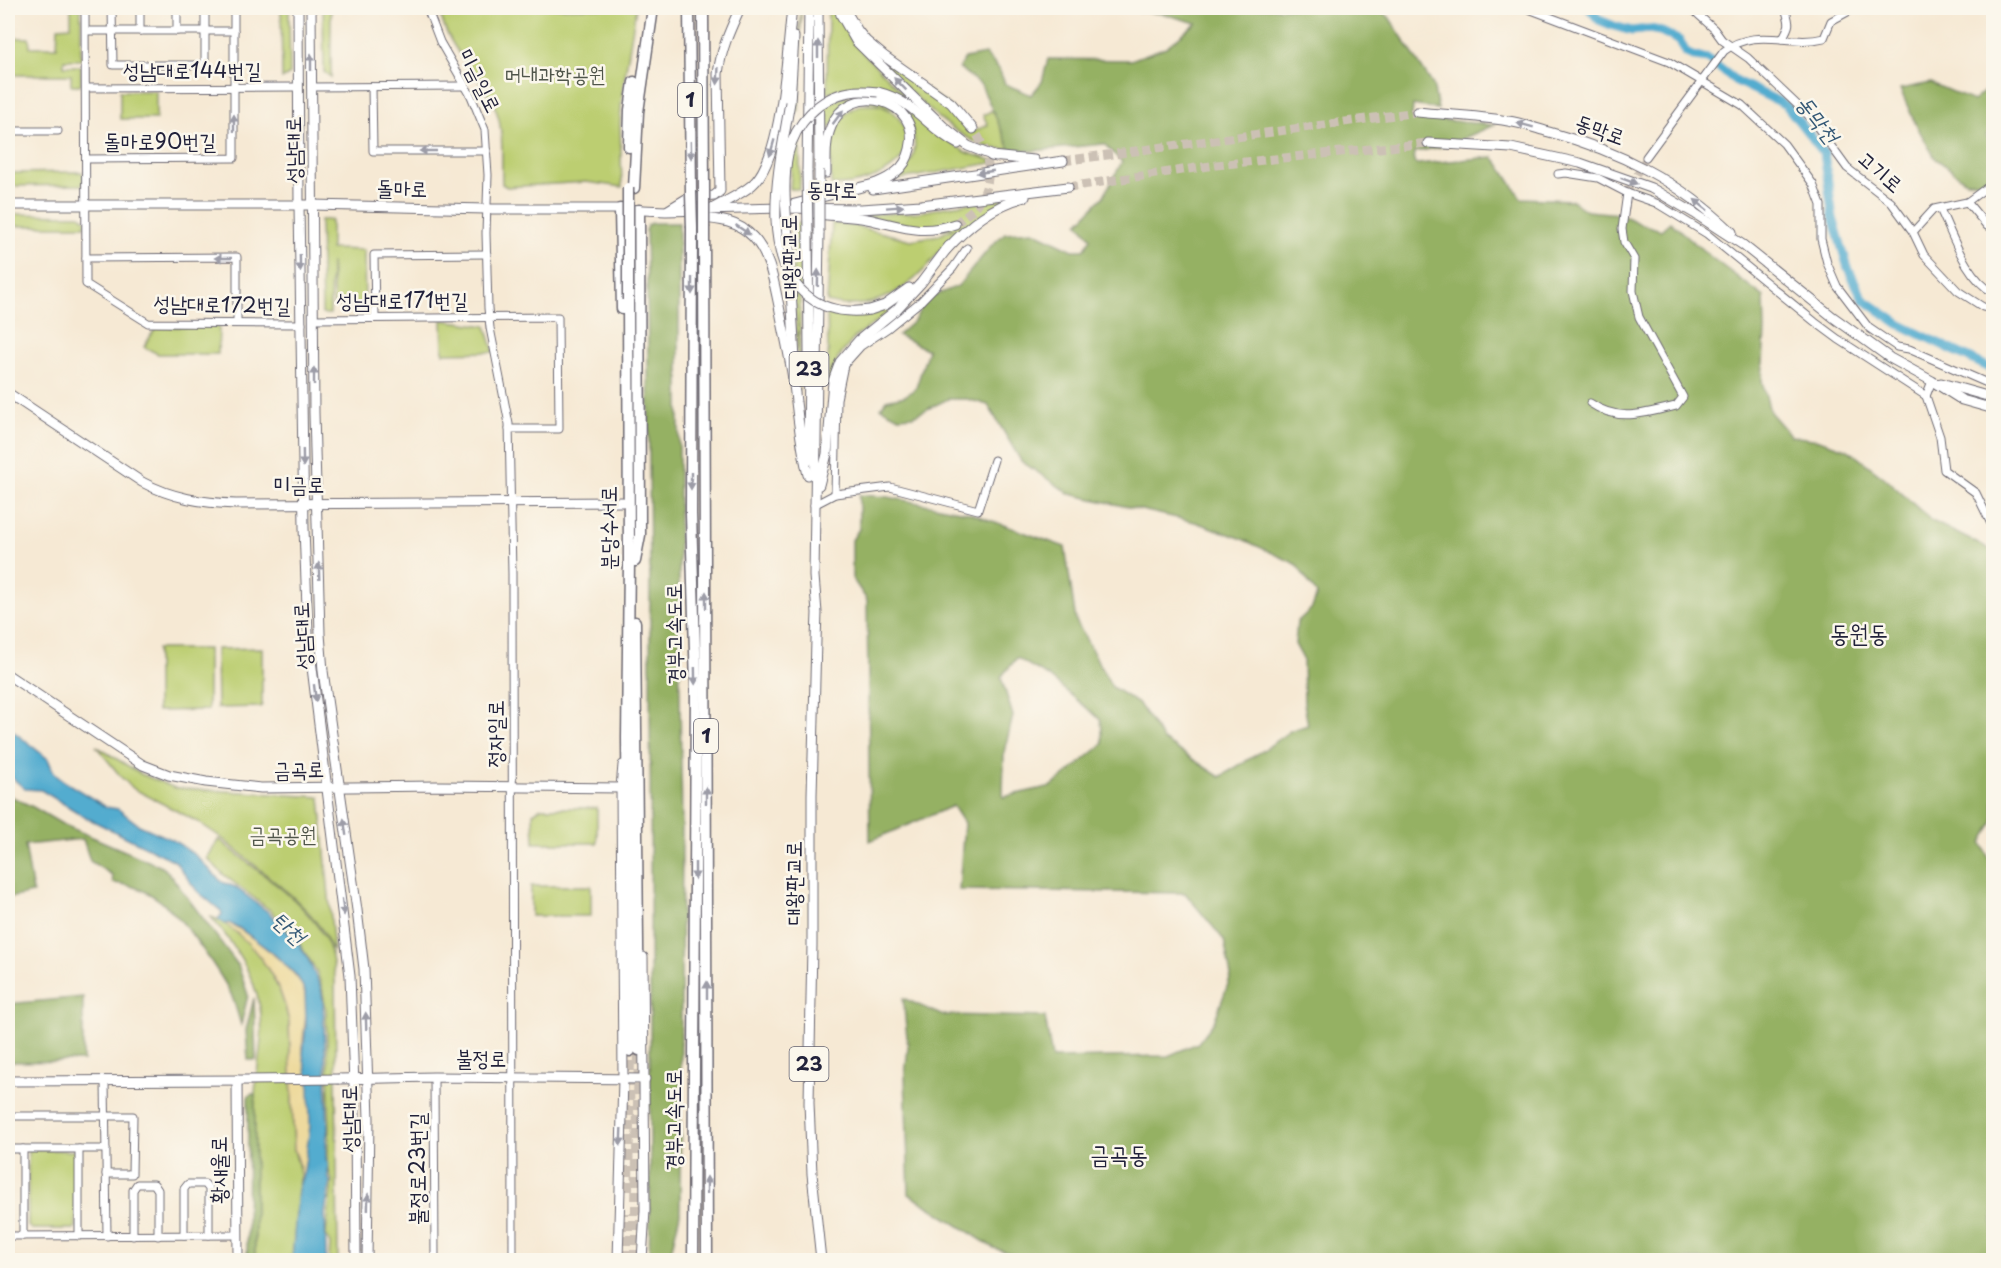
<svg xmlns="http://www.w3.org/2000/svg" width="2001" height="1268" font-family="'Playpen Sans','Poor Story',sans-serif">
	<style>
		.green { fill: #bcce71; stroke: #6f7856; stroke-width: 1.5 }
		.forest { fill: #95b163; stroke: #5c6a4f; stroke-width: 1.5; fill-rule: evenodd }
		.sand { fill: #eeda9e; stroke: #887e6c; stroke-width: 1.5 }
		.water { fill: #52accf; stroke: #3a6785; stroke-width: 1.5 }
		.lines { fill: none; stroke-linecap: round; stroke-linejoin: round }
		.river { stroke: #52accf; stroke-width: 9 }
		.minor-tunnel { stroke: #ccc1b5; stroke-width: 7; stroke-dasharray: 7 3.5; stroke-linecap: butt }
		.major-tunnel { stroke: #ccc1b5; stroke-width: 9; stroke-dasharray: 9 4.5; stroke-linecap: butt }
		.highway-tunnel { stroke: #ccc1b5; stroke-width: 10; stroke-dasharray: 10 5; stroke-linecap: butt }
		.minor-casing { stroke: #6c6871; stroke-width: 9 }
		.major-casing { stroke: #6c6871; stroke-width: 11 }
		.highway-casing { stroke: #6c6871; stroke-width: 13 }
		.minor { stroke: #fff; stroke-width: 7 }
		.major { stroke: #fff; stroke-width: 9 }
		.highway { stroke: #fff; stroke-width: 10 }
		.major-bridge-casing { stroke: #6c6871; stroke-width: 11; stroke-linecap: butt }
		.highway-bridge-casing { stroke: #6c6871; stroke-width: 13; stroke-linecap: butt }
		.major-bridge { stroke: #fff; stroke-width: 9 }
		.highway-bridge { stroke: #fff; stroke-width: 10 }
		.oneway { fill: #9c9ca7 }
		.labels { text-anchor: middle; stroke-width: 5; stroke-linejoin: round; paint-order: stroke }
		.shield { fill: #fbf7ec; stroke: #636270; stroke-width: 1.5 }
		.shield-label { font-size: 20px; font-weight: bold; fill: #22223b }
		.street-label { font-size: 21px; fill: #22223b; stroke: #fbf7ec }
		.park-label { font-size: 21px; fill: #50564b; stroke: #fbf7ec }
		.water-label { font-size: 22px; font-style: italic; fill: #355976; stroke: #fbf7ec }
		.quarter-label { font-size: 24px; fill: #22223b; stroke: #fbf7ec }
	</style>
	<rect width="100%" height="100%" fill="#fbf7ec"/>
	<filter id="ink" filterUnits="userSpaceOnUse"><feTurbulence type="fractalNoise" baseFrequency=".0167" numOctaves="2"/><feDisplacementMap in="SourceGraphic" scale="12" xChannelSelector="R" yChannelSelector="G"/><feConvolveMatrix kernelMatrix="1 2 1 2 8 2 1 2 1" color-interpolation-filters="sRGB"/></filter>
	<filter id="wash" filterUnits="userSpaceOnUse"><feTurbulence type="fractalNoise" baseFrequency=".008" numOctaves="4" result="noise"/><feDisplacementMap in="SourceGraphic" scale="24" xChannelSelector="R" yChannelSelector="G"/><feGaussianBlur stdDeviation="1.35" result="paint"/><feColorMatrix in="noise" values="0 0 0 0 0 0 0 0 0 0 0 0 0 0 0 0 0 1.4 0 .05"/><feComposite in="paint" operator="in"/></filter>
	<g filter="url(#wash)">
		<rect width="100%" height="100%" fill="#f6e9d4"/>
		<g class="green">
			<polygon points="71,8 81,8 81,60 64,60 64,66 81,66 81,85 71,85 71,75 8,75 8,38 29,38 30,47 57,47 58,27 71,26"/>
			<polygon points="281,8 289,8 290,74 282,79"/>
			<polygon points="323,8 331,8 331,77 324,72"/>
			<path d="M439 8H636L622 94 620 124 622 187 586 182 507 187 502 184C501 159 505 128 494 105 476 69 447 50 439 8Z"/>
			<polygon points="801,8 799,110 792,115"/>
			<path d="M828 8H836L853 43 906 96C875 83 859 82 827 93Z"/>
			<path d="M874 54 950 106 972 132 988 125 983 115 993 110 1011 149C1005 149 998 149 992 148 949 137 904 85 874 54Z"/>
			<rect x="120" y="91" width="36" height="28"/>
			<path d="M861 94 891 99 965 152 997 162 895 180C899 175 906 171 909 165 920 148 913 129 906 112L856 98 827 130 826 105 841 98Z"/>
			<path d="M860 105C870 105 879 104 888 109 907 119 914 149 896 164 880 179 852 186 831 185 831 154 825 119 860 105Z"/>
			<polygon points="800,130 800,189 790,189 792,156"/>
			<polygon points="83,172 83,185 8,186 8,173"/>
			<path d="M1008 198C988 213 967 226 948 242 939 250 932 262 924 270 899 296 863 312 827 302L832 223 855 226 911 240 939 235 955 228H926L857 215 921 212 955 205Z"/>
			<polygon points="8,214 80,215 86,220 85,226 8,226"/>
			<polygon points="320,220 331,220 331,249 364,250 365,306 334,306 331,262 330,314 322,314"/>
			<polygon points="801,223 799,391 791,224"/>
			<polygon points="904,297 878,321 856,336 838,358 829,385 827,310 840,314"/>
			<polygon points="442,320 486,326 494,352 443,353"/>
			<polygon points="156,327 219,327 218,354 158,354 144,347"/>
			<polygon points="262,648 262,705 260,707 217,708 216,649"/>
			<polygon points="157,649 208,649 208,710 157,711"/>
			<polygon points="96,746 141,774 175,788 320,797 334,952 322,930 310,914 291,895 219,836 198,822 134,789 122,778"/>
			<polygon points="541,808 597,808 597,843 534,843 533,813"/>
			<path d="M219 839C254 871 301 895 325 938 332 950 334 965 335 978L338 1260H329L330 1244 326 1235 332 1180C327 1172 327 1141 330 1132L326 1011 322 987 316 970 299 943 283 924 271 911 224 875 207 858Z"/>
			<rect x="531" y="886" width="60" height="30"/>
			<path d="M211 917C251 929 282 984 289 1022L294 1149C297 1164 303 1174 298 1190L292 1260H255C255 1206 253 1150 255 1095 256 1068 265 1035 260 1008 254 973 233 943 211 917Z"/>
			<polygon points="28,1149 74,1151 76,1155 76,1227 74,1229 32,1229 28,1226"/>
		</g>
		<g class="forest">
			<path d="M1105 8H1377L1389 17 1433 85 1438 109 1413 105 1412 117 1494 125 1446 146 1415 152 1414 162 1417 164 1493 157 1499 164 1521 198 1571 200 1587 211 1620 214 1641 224 1661 230 1670 222 1712 258 1764 297 1765 330 1762 381 1770 412 1791 436 1819 440 1848 450 1885 478 1932 521 1991 550 1993 553 1994 820 1982 843 1990 861 1994 863 1993 1260H1029L994 1248 909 1194 905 1075 908 1047 903 998 941 1015 1045 1017 1052 1058 1168 1056 1198 1043 1214 1022 1231 976 1224 940 1185 893 959 890 964 823 953 806 870 841 867 600 852 578V540L859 529V495L888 497 970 513 1065 547 1076 621 1112 687 1139 704 1163 740 1220 777 1264 750 1290 731 1308 725 1304 703 1303 659 1295 644 1297 622 1312 608 1317 594 1296 564 1240 538 1195 522 1070 494 1021 461 988 405 967 399H948L913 416 899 417 881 408 886 400 905 396 916 388 928 350 898 335 914 321 926 299 958 286 992 245 1005 233 1033 231 1073 250H1084L1091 238 1078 223 1103 197 1122 162 1104 144 1033 151 1010 149 981 85 959 68 965 58 985 54 999 69 1005 84 1031 95 1042 82 1048 59 1131 60 1166 47 1196 23 1164 14ZM1017 658 1048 676 1101 720 1103 744 1052 786 1003 797 1004 752 1013 716 1001 677Z"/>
			<path d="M1931 83 1973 101 1993 84V129L1986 135C1996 149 1997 167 1988 182L1966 181 1935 158 1915 123 1900 89Z"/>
			<path d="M652 223H679V636L682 825 680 1214 669 1260H649L650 1210C650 883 652 556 646 229L647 225Z"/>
			<path d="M8 795 33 807 62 824 162 867 169 873 238 965 248 995 241 1025C238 1015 235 1004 231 994 224 980 215 967 206 954 182 920 158 886 113 883L112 875 90 861 83 839 25 845 33 893 8 898Z"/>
			<polygon points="83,997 83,1061 8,1062 8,1004"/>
			<polygon points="254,998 256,1060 248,1060 246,1030"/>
			<polygon points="251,1094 255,1094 255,1260 247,1260 248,1097"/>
		</g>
		<path class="sand" d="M229 923C246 931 294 968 302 985 312 1007 301 1031 303 1053 304 1062 308 1071 309 1080 313 1112 311 1151 301 1181L300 1166 294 1149 289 1022C282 983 258 947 225 924Z"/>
		<polygon class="water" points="8,727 48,759 54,773 62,780 106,807 118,809 139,825 173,840 195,855 222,882 235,887 268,912 299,944 308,959 321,988 323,1000 328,1128 326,1142 326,1160 328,1163 328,1176 330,1182 325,1213 326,1260 292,1260 298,1190 304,1171 310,1126 309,1081 303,1055 306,1023 305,991 297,976 273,953 239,928 229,923 225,924 218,919 222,914 221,911 197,891 175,861 87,818 41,790 25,789 8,774"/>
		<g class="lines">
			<polyline class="river" points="1589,8 1599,20 1614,26 1632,31 1649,29 1660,31 1680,41 1686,53 1695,57 1708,59 1736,81 1786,105 1824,153 1833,218 1848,268 1863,299 1899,324 1994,370"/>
		</g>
	</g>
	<g filter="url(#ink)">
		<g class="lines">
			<polyline class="minor-tunnel" points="1627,193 1646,157"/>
			<g class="major-tunnel">
				<polyline points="1063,161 1417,112"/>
				<polyline points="1068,187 1216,165 1428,143"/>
				<path d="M955 224C962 218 971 212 977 205 995 182 990 151 973 129"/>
			</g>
			<g class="highway-tunnel">
				<polyline points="628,1191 630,1051"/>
				<polyline points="627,1260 628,1213"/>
				<polyline points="635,1260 639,1050"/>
			</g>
			<defs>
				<g id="minor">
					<polyline points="85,8 86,284 148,323 302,324"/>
					<polyline points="112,8 113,65 205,65 205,8"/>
					<polyline points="427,8 440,42 471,96 485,130 488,175 486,233 488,308 490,328 509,424 512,574 513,1260"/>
					<polyline points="1526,8 1669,62 1742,105 1784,144 1813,184 1821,205 1821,239 1827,263 1837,286 1869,328 1897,347 1909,349 1994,386"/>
					<polyline points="1691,8 1714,29 1722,40 1748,58 1810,117 1847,168 1891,202 1913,232 1924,255 1958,291 1983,307 1994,309"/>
					<polyline points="86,31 234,31"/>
					<polyline points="140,31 140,8"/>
					<polyline points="177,31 177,8"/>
					<path d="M1782 39C1791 24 1790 24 1785 8"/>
					<polyline points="311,87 464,86"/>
					<polyline points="372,87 373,151 487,151"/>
					<polyline points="86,88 298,87"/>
					<polyline points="8,131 58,131"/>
					<path d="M1646 157 1724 51C1756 26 1789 47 1824 38L1831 21 1855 8"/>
					<polyline points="86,159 234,158 234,8"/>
					<polyline points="1558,174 1566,173 1598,178 1627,193 1656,203 1707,234 1815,322 1838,339 1926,396"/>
					<polyline points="1967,202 1987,226 1994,222"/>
					<path d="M1940 209C1953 236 1966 278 1994 293"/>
					<polyline points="1913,232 1934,209 1967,202 1994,182"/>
					<polyline points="86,258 237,257 237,323"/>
					<polyline points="375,318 374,255 487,254"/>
					<polyline points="314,319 558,317 559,429 509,429"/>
					<polyline points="1932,381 1926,396 1940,437 1944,470 1976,493 1994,530"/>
					<path d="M1590 403C1619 423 1644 413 1676 406L1683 397 1639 317 1633 291 1634 259 1624 242 1622 229 1627 193"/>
					<polyline points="835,494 837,399 844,365 861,346 888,328 921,301 953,268 967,248"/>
					<polyline points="814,505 835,494 890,487 978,510 994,460"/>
					<polyline points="434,1077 435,1260"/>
					<polyline points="105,1080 107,1236"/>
					<polyline points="8,1116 133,1116 132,1174 106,1174"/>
					<polyline points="8,1149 106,1149"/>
					<polyline points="23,1149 23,1236"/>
					<polyline points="79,1149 79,1236"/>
					<polyline points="184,1235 184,1189 188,1184 205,1184 209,1189 209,1235"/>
					<polyline points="8,1236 238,1235"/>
					<polyline points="133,1236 133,1190 137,1184 154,1184 158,1190 158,1236"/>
				</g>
				<g id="major">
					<polyline points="298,8 299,205 304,528 308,635 350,976 355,1113 356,1260"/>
					<polyline points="311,8 314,413 320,634 323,671 357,910 364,969 369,1119 367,1260"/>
					<polyline points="818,8 819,170"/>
					<polyline points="839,8 841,15 856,41 919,103 943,126 968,146 996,157"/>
					<polyline points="844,8 858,31 866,41 884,56 951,103 973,129"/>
					<path d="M878 92C915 101 927 128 958 144"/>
					<polyline points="790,102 794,37"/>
					<path d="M1417 112C1447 115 1478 116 1508 121 1522 123 1535 128 1549 132 1619 151 1679 181 1732 232"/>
					<polyline points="1428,143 1511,148 1580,163 1651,188 1694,213 1743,245 1833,317 1890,358 1932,381 1962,400 1994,409"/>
					<polyline points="991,156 1034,160"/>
					<polyline points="807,172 809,8"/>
					<polyline points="873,189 1063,161"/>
					<polyline points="8,205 312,205 486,209 620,209 666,211 779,208 861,209 921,205 1068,187"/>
					<path d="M791 205C810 200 829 195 849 190 865 186 882 184 896 172 903 167 908 158 910 149 923 100 849 79 831 127 825 141 826 158 826 173"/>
					<path d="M712 209C725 201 740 195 752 185 783 159 787 49 792 8"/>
					<path d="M668 210 686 199 714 196 720 191 718 74C721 49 730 30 740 8"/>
					<path d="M816 214C833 216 850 216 867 219 902 226 920 236 955 224"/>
					<path d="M698 218C719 219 738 221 753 237 770 255 774 283 779 306 785 338 793 369 796 402 799 427 802 450 808 475"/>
					<polyline points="808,232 809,352 808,461"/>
					<polyline points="819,232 814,576 817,613 816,640 812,795 812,945 809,1103 812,1174 821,1260"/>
					<path d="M946 250C968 226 993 205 1025 197"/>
					<polyline points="790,272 795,360"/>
					<polyline points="870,310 885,305 909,288"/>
					<polyline points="1941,383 1994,398"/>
					<path d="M8 393 142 482C172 498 202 503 236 504L622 502"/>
					<polyline points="819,485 827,454 833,381 840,362 859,340 896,310 921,283 949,246"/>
					<polyline points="8,675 143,765 169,775 206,782 261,788 438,786 621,788"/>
					<polyline points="339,1079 434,1077 645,1079"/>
					<polyline points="237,1080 238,1260"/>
					<polyline points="8,1081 250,1080"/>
					<polyline points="618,1260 623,1079 621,788 623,765"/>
					<polyline points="642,1260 645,1210 643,957"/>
				</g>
				<g id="highway">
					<polyline points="689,8 691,193"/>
					<polyline points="703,8 704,192"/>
					<polyline points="629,147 630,110 634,82"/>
					<polyline points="634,188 638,112 653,8"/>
					<polyline points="620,209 622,309"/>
					<polyline points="692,228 691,514 696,686 693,1260"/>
					<polyline points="704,228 707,1260"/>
					<polyline points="628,300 629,561 627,738 630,1051"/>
					<polyline points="635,561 640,535 639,210"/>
					<polyline points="635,622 639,1050"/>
				</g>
			</defs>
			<use href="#minor" class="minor-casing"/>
			<use href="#major" class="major-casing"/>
			<use href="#highway" class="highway-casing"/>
			<use href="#minor" class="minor"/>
			<use href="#major" class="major"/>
			<use href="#highway" class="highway"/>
			<defs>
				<g id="major-bridge">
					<path d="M790 102C781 158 755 258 809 297 827 311 848 313 870 310"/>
					<polyline points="807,172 808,232"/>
					<polyline points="819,232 819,170"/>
					<path d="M790 261C788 226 781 188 788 154 795 124 819 97 850 92 859 90 869 91 878 92"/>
					<polyline points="250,1080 339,1079"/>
				</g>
				<g id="highway-bridge">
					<polyline points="704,192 704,228"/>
					<polyline points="691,193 692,228"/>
					<polyline points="628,300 628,188"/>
				</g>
			</defs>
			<use href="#major-bridge" class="major-bridge-casing"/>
			<use href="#highway-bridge" class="highway-bridge-casing"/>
			<use href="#major-bridge" class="major-bridge"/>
			<use href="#highway-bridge" class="highway-bridge"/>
		</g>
		<defs><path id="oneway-solid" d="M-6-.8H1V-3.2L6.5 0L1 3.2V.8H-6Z" transform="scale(1.5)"/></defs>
		<g class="oneway">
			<use href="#oneway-solid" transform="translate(818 49) rotate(-90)"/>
			<use href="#oneway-solid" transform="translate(311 62) rotate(-90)"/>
			<use href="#oneway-solid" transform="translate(718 76) rotate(93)"/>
			<use href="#oneway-solid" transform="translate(900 84) rotate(-135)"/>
			<use href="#oneway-solid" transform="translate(838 117) rotate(-53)"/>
			<use href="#oneway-solid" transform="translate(234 123) rotate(-90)"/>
			<use href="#oneway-solid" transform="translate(1525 125) rotate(-165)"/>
			<use href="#oneway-solid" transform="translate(772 148) rotate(106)"/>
			<use href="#oneway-solid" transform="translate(691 150) rotate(89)"/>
			<use href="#oneway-solid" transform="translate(428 151) rotate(-180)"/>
			<use href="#oneway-solid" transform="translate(985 172) rotate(172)"/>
			<use href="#oneway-solid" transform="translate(1629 181) rotate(20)"/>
			<use href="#oneway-solid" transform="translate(1701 205) rotate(-141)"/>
			<use href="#oneway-solid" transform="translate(895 207) rotate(-4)"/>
			<use href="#oneway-solid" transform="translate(743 230) rotate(34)"/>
			<use href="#oneway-solid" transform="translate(223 258) rotate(180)"/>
			<use href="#oneway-solid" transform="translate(300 263) rotate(89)"/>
			<use href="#oneway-solid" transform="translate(818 278) rotate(-89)"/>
			<use href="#oneway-solid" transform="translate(692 286) rotate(90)"/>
			<use href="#oneway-solid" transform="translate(314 376) rotate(-90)"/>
			<use href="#oneway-solid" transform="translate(303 458) rotate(89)"/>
			<use href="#oneway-solid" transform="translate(691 481) rotate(90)"/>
			<use href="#oneway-solid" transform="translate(319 571) rotate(-92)"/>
			<use href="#oneway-solid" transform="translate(706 600) rotate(-90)"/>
			<use href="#oneway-solid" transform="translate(695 676) rotate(89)"/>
			<use href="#oneway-solid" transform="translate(315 693) rotate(83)"/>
			<use href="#oneway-solid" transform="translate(706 795) rotate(-90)"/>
			<use href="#oneway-solid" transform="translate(345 827) rotate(-98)"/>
			<use href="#oneway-solid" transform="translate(695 871) rotate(90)"/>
			<use href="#oneway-solid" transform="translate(343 907) rotate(83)"/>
			<use href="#oneway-solid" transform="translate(707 990) rotate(-90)"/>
			<use href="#oneway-solid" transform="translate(366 1021) rotate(-92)"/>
			<use href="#oneway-solid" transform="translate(621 1137) rotate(92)"/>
			<use href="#oneway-solid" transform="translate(707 1185) rotate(-90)"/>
			<use href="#oneway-solid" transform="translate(368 1202) rotate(-89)"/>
		</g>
	</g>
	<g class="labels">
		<g class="shield">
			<rect x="678" y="83" width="24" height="34" rx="4.5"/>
			<rect x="789.5" y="352" width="39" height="34" rx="4.5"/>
			<rect x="694" y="719" width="24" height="34" rx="4.5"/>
			<rect x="789.5" y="1047" width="39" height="34" rx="4.5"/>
		</g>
		<g class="shield-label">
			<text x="690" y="107">1</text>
			<text x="809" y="376">23</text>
			<text x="706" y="743">1</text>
			<text x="809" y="1071">23</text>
		</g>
		<g class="street-label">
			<text x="192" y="78">성남대로144번길</text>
			<text transform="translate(479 81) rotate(63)" y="7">미금일로</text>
			<text transform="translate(1600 130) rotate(20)" y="7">동막로</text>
			<text x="160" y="149">돌마로90번길</text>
			<text transform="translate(294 150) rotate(-91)" y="7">성남대로</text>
			<text transform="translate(1880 172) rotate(41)" y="7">고기로</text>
			<text transform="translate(402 189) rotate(1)" y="7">돌마로</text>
			<text transform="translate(832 190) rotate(1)" y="7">동막로</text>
			<text transform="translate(790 257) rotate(-91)" y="7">대왕판교로</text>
			<text x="402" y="308">성남대로171번길</text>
			<text transform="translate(222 305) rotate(1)" y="7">성남대로172번길</text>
			<text x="299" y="492">미금로</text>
			<text transform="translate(609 528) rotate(-90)" y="7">분당수서로</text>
			<text transform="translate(675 634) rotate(-91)" y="7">경부고속도로</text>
			<text transform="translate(303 636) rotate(-93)" y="7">성남대로</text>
			<text transform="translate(496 734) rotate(-90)" y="7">정자일로</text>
			<text transform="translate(299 770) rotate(-1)" y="7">금곡로</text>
			<text transform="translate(794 883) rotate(-90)" y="7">대왕판교로</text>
			<text x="481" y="1066">불정로</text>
			<text transform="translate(350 1119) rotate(-91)" y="7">성남대로</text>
			<text transform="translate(674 1120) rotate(-90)" y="7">경부고속도로</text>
			<text transform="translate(418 1169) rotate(-90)" y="7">불정로23번길</text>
			<text transform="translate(219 1170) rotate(-90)" y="7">황새울로</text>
		</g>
		<g class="park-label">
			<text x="555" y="82">머내과학공원</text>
			<text x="283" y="842">금곡공원</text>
		</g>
		<g class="water-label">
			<text transform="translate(1818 119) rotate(52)" y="8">동막천</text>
			<text transform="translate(289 928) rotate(42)" y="8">탄천</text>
		</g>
		<g class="quarter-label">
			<text x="1859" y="642">동원동</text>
			<text x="1119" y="1163">금곡동</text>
		</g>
	</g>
	<rect width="2001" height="1268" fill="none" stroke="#fbf7ec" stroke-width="30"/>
</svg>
